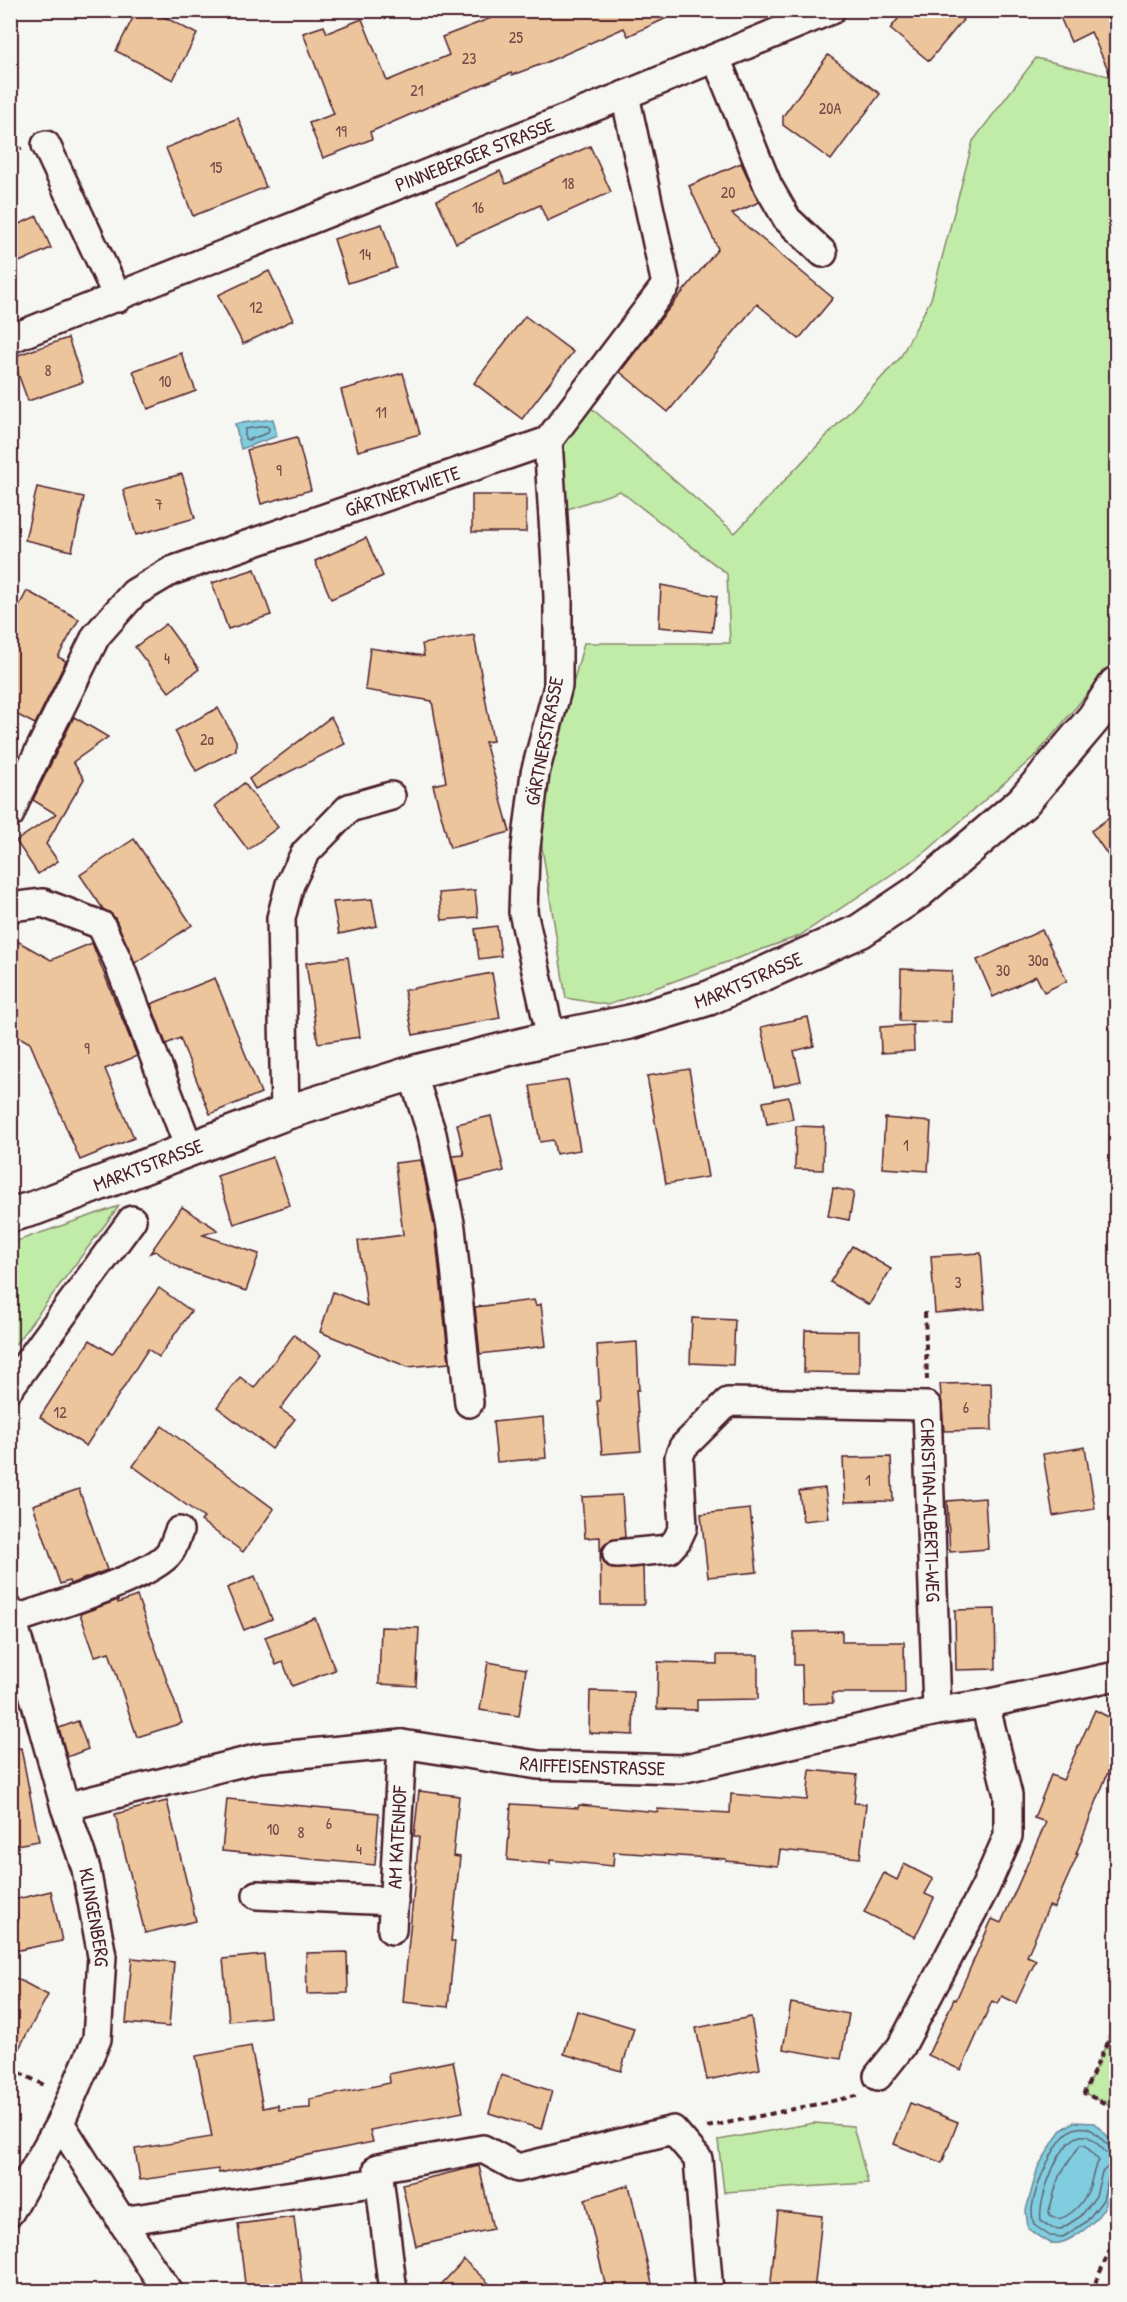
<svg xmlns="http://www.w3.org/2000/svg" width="1127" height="2302" font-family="'Patrick Hand',sans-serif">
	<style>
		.green { fill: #c1eca8; stroke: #86866a; stroke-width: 1.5 }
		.water { fill: #80cddf; stroke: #6a8797; stroke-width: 1.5 }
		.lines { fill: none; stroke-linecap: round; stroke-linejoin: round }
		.shore { stroke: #606573; stroke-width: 1.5 }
		.building { fill: #edc59c; stroke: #4a1f2b; stroke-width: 1.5 }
		.minor-casing { stroke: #4a1f2b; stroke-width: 32 }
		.major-casing { stroke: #4a1f2b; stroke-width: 38 }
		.path { stroke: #4a1f2b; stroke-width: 4; stroke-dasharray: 6 4.5; stroke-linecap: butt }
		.minor { stroke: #f6f6f2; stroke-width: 27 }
		.major { stroke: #f6f6f2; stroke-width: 33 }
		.labels { text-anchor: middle; stroke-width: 4.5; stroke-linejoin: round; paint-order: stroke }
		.number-label { font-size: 16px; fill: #734847 }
		.street-label { font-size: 20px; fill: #4a1f2b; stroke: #f6f6f2 }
	</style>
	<rect width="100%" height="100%" fill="#f6f6f2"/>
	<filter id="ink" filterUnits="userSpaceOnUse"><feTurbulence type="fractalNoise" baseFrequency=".0167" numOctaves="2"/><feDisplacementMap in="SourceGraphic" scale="12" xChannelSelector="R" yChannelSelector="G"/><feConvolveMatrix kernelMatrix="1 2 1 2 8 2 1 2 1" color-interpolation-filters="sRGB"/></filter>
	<g filter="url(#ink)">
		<g class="green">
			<polygon points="1036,58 1116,78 1116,659 1037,754 928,850 799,936 608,1005 566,998 537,816 584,643 730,643 727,574 620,491 562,511 561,445 589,406 735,533 900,358 931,299 973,141"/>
			<polygon points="119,1206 11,1350 11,1243"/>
			<polygon points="1116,2023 1116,2109 1084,2093"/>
			<polygon points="814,2123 853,2126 868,2183 724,2192 718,2140"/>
		</g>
		<g class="water">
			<polygon points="273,419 277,436 241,449 235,424"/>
			<path d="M1074 2122 1094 2123 1116 2144C1117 2181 1111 2213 1078 2234 1069 2240 1059 2246 1048 2242 1041 2239 1034 2233 1028 2229L1026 2210 1038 2167 1060 2131Z"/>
		</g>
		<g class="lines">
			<g class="shore">
				<polygon points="266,426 269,428 268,433 248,440 245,439 245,429"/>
				<path d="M1080 2145H1085L1099 2161C1091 2171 1093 2182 1087 2193 1081 2206 1063 2225 1050 2216L1049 2211 1059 2176Z"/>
				<path d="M1116 2148C1100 2146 1098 2124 1077 2128 1057 2131 1032 2192 1032 2211 1032 2216 1033 2221 1034 2225L1050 2236 1063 2237 1086 2222 1103 2200 1109 2175 1116 2172"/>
				<path d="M1116 2156C1102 2155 1098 2139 1086 2136 1061 2130 1037 2202 1041 2221L1052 2228 1061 2229 1081 2216 1096 2196 1102 2172 1109 2166 1116 2164"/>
			</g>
		</g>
		<g class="building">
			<polygon points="137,10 151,10 197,34 173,80 116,51"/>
			<polygon points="488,10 684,10 628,36 624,28 545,63 512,75 511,73 444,100 370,132 372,139 323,158 309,123 334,114 303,33 324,26 327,33 362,19 387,81 449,55 442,37 491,18"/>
			<polygon points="905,10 952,10 963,20 929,61 890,29"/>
			<polygon points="1057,10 1116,10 1116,87 1091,32 1071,42"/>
			<polygon points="828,55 880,94 831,160 783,125 783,116"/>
			<polygon points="238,118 266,187 193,216 166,148"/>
			<polygon points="590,146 611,192 547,221 540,205 456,243 437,200 500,171 506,184"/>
			<polygon points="741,163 759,202 732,214 833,298 799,339 757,304 668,412 620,372 663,316 718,249 689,186"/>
			<polygon points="37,216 51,248 10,266 10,228"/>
			<polygon points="382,224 396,268 348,283 334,239"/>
			<polygon points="269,271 293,320 243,344 218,295"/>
			<polygon points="525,316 573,352 522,419 474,383"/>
			<polygon points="68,338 83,382 28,401 12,357"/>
			<polygon points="181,353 196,391 148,409 133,371"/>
			<polygon points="403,373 420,434 358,451 341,390"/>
			<polygon points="297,437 311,490 261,504 247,450"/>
			<polygon points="182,474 195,518 136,535 123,490"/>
			<polygon points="37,487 84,497 72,551 25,540"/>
			<rect x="472" y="495" width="54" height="37"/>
			<polygon points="366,538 383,576 331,599 315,561"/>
			<polygon points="255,569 271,615 228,629 212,583"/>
			<polygon points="661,585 717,596 712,632 659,627"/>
			<polygon points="27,591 79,619 58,657 66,661 35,724 10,711 10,623"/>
			<polygon points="166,624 199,669 169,692 135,647"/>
			<polygon points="474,635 493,741 485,742 510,832 450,848 433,785 446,782 432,701 365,690 370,648 424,656 422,644"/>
			<polygon points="218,708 236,741 236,750 196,771 175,731"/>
			<polygon points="74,717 108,737 73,762 84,779 46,844 58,861 38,874 16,841 56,814 33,800"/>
			<polygon points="331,717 345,744 255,789 249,779"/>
			<polygon points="244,783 278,827 248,850 215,806"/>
			<polygon points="1116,813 1116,867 1091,831"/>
			<polygon points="134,839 192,925 135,963 115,918 103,909 80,875"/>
			<polygon points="475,890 478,917 442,920 439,893"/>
			<polygon points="372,899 377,926 339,934 333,902"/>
			<polygon points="497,926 501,956 479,959 475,929"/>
			<polygon points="1042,930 1067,981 1044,992 1036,976 993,997 977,960"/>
			<polygon points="10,937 51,960 92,943 137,1056 105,1069 134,1138 80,1160 30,1043 10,1032"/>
			<polygon points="348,957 360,1037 318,1043 306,963"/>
			<polygon points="901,969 952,971 951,1022 900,1021"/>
			<polygon points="492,973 500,1018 413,1035 404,990"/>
			<polygon points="215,978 261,1093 210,1114 180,1038 166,1044 151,1004"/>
			<polygon points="808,1017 814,1046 794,1051 801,1081 774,1087 761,1027"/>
			<polygon points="913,1025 914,1051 881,1053 880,1027"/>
			<polygon points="689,1069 708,1177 666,1184 647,1076"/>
			<polygon points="568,1080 580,1150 556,1154 553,1140 540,1142 530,1086"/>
			<polygon points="789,1097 793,1119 767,1124 763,1102"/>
			<polygon points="491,1116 504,1171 458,1182 453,1156 464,1155 457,1124"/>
			<polygon points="885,1118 931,1122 928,1171 882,1168"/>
			<polygon points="796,1126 824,1127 823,1170 795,1169"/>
			<polygon points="273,1157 290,1205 234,1224 217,1176"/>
			<polygon points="421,1160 435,1230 449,1363 408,1367 320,1332 333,1292 367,1306 358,1241 403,1235 395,1163"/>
			<polygon points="833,1188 854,1192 849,1220 828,1216"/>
			<polygon points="182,1207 218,1230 203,1235 259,1254 246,1291 182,1269 155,1251 150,1253"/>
			<polygon points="852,1246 891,1269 869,1305 830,1282"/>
			<polygon points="981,1253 985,1309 935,1313 931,1256"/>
			<polygon points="159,1288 191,1311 159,1357 148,1349 86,1446 40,1417 90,1340 112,1354"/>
			<polygon points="534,1300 536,1306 541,1304 546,1346 480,1354 475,1307"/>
			<polygon points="692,1318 735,1320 733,1365 690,1363"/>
			<polygon points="805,1330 859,1331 859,1373 804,1372"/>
			<polygon points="294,1335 321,1355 280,1409 295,1419 272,1449 217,1407 240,1377 254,1388"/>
			<polygon points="637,1342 639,1390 636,1390 641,1451 602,1454 597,1401 600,1401 597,1345"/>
			<polygon points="991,1383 992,1430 944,1431 940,1384"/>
			<polygon points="543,1417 546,1458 497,1462 493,1422"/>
			<polygon points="162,1426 274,1509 243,1552 201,1521 204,1518 133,1466"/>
			<polygon points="1085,1447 1095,1509 1053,1516 1043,1454"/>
			<polygon points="891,1457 893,1501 845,1502 843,1458"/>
			<polygon points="825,1488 829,1518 803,1521 799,1491"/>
			<polygon points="79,1489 107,1570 70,1584 69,1581 60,1584 33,1505"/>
			<polygon points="622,1495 625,1537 607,1542 602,1548 601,1556 605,1564 611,1569 643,1567 644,1605 601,1605 600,1537 585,1538 582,1497"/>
			<polygon points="985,1498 988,1549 950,1552 947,1501"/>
			<polygon points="750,1509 757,1572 708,1577 701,1514"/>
			<polygon points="255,1576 272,1619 244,1630 227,1588"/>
			<polygon points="137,1596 182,1723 137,1737 109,1652 95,1656 80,1614 118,1600 118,1603"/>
			<polygon points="995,1609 996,1669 956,1670 955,1610"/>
			<polygon points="315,1618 335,1670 292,1686 283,1662 276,1665 265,1637"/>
			<polygon points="381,1627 419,1628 416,1686 379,1684"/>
			<polygon points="842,1631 842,1642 904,1642 905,1693 832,1693 833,1703 803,1704 802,1665 794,1665 794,1632"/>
			<polygon points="717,1655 758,1655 758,1699 697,1700 697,1710 657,1709 658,1662 717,1664"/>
			<polygon points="488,1662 526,1669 519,1716 480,1710"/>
			<polygon points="590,1691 634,1692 633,1735 589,1733"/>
			<polygon points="1095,1710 1116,1721 1116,1770 1110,1767 1076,1854 1078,1854 1054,1908 1049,1906 1027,1956 1036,1960 1016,2003 1002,1996 998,2004 992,2001 961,2070 928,2055 954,1999 956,2000 992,1919 1001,1923 1046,1822 1034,1818 1051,1775 1063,1780"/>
			<polygon points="78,1721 88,1749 67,1757 59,1728"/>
			<polygon points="21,1748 39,1841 10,1846 10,1749"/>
			<polygon points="810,1770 857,1775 854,1803 866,1804 860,1858 780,1850 778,1866 726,1861 726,1859 614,1852 613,1866 550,1860 550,1864 507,1860 511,1804 578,1808 579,1805 658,1812 658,1809 730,1813 731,1794 807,1800"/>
			<polygon points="419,1791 459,1796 453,1856 460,1857 451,1941 455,1941 448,2007 403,2002 419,1837 414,1836"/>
			<polygon points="227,1799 379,1813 375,1865 222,1851"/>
			<polygon points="167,1801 196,1921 145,1933 115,1814"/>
			<polygon points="904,1864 933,1879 925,1894 934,1898 915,1937 864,1912 884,1873 897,1880"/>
			<polygon points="51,1891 62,1941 10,1952 10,1922 18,1921 13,1900"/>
			<polygon points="347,1952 348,1993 307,1994 306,1953"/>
			<polygon points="264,1955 270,2017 229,2021 223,1959"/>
			<polygon points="132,1958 174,1962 169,2027 126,2023"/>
			<polygon points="10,1975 48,1995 10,2065"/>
			<polygon points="791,2003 849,2014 841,2059 783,2049"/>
			<polygon points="577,2011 634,2028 621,2071 564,2054"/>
			<polygon points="751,2017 760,2069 707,2080 696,2028"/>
			<polygon points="251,2046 263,2108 278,2105 279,2110 310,2108 310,2099 390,2083 389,2074 453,2061 463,2112 370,2130 373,2142 219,2173 218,2169 140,2180 135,2149 212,2137 196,2056"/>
			<polygon points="501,2075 552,2091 541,2129 489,2113"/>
			<polygon points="910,2103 958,2122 942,2163 894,2144"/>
			<polygon points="479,2166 493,2229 416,2246 402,2184"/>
			<polygon points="629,2185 654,2292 607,2292 585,2199"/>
			<polygon points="778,2211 822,2216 814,2292 770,2292"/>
			<polygon points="294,2217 303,2292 246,2292 238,2224"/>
			<polygon points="464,2260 498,2292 434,2292"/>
		</g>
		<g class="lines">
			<defs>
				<g id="minor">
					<polyline points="716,58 768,186 787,219 823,253"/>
					<polyline points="46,145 118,298"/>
					<path id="s1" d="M10 339 625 95 831 10"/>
					<polyline points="548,441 558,596 558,686 535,773 525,855 523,912 551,1038"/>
					<path id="s2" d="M10 814 20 790 96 636 134 593 171 571 548 441 666 285 625 95"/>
					<polyline points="10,907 43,903 101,925 117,959 189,1148"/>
					<polyline points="412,1073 432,1134 451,1228 469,1403"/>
					<polyline points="285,1113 281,918 290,884 305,853 349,808 391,796"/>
					<polyline points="10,1387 132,1220"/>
					<path id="s3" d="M617 1554 669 1549 677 1540 683 1527 679 1457 683 1447 728 1402 927 1406 937 1711"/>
					<path id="s4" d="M10 1611 65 1807 86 1869 102 1956 97 2039 60 2123 10 2212"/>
					<path d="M13 1620C45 1609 153 1577 170 1552 174 1546 176 1538 179 1531"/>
					<path id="s5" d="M65 1807 259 1758 402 1744 538 1765 681 1769 937 1711 985 1704 1116 1676"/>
					<polyline points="257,1895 394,1901"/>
					<path id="s6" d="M392 1930 402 1744"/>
					<polyline points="878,2076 901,2047 985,1888 1008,1836 1008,1795 985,1704"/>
					<polyline points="60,2123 149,2264 169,2292"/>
					<polyline points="121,2221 372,2183"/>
					<polyline points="393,2292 378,2168 483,2149 518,2168 673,2130 698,2159 709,2292"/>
				</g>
				<g id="major">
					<path id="s7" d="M10 1215 35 1208 285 1113 412 1073 551 1038 630 1022 709 998 860 931 918 892 1023 802 1094 718 1116 684"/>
				</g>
			</defs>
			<use href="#minor" class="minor-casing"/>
			<use href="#major" class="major-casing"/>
			<g class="path">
				<polyline points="10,149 22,148"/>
				<polyline points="925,1312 927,1380"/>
				<polyline points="1116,2023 1084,2093 1116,2109"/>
				<polyline points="10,2068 46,2086"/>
				<polyline points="707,2127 861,2095"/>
				<polyline points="1091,2292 1116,2237"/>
			</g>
			<use href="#minor" class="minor"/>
			<use href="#major" class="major"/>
		</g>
	</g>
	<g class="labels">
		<g class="number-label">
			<text x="516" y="43">25</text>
			<text x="469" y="64">23</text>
			<text x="417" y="96">21</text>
			<text x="830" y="114">20A</text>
			<text x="341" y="137">19</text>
			<text x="216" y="173">15</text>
			<text x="568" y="189">18</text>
			<text x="728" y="198">20</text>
			<text x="478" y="213">16</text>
			<text x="365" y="260">14</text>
			<text x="256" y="313">12</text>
			<text x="48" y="376">8</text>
			<text x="165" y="387">10</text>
			<text x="381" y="418">11</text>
			<text x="279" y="476">9</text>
			<text x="159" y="510">7</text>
			<text x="167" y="664">4</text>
			<text x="207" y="745">2a</text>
			<text x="1038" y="966">30a</text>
			<text x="1003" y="976">30</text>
			<text x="87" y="1054">9</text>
			<text x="906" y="1151">1</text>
			<text x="958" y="1288">3</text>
			<text x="966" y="1413">6</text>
			<text x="60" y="1418">12</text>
			<text x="868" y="1486">1</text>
			<text x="329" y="1829">6</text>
			<text x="273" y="1835">10</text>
			<text x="301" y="1838">8</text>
			<text x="359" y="1855">4</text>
		</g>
		<g class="street-label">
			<text dy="7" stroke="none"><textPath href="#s1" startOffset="500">PINNEBERGER STRASSE</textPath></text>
			<text dy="7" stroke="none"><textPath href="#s2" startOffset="543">GÄRTNERTWIETE</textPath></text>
			<text transform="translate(544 741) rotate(-79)" y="7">GÄRTNERSTRASSE</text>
			<text dy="7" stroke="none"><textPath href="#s7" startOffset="776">MARKTSTRASSE</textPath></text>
			<text dy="7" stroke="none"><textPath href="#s7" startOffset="147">MARKTSTRASSE</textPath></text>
			<text dy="7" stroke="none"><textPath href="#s3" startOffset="526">CHRISTIAN-ALBERTI-WEG</textPath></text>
			<text dy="7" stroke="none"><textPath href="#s5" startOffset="536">RAIFFEISENSTRASSE</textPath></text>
			<text dy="7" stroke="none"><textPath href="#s6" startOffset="93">AM KATENHOF</textPath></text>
			<text dy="7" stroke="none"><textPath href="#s4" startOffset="318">KLINGENBERG</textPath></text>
		</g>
	</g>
	<rect width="1127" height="2302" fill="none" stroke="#f6f6f2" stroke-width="36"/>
	<rect x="18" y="18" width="1091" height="2266" fill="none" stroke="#4a1f2b" stroke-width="2" filter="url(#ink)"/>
</svg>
